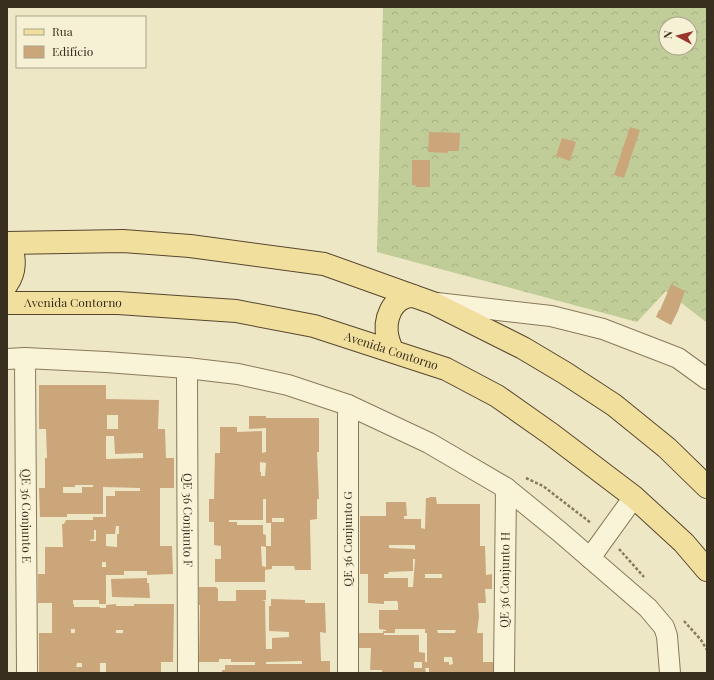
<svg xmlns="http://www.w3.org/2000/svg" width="714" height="680" font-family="'Playfair Display',serif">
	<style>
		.forest { fill: url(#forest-crowns); fill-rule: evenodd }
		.building { fill: #cca67b; fill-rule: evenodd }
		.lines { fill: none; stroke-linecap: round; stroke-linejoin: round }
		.minor-casing { stroke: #89795b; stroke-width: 22 }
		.major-casing { stroke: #57462f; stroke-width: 24 }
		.path { stroke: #89795b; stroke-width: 2.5; stroke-dasharray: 3 2; stroke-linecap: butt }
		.minor { stroke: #f9f3d8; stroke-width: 20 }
		.major { stroke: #f1e09d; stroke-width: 22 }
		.labels { text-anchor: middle; stroke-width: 3; stroke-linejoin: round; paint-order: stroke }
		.street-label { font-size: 12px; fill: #392f1f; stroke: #f6f0d4 }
	</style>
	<defs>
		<pattern id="forest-crowns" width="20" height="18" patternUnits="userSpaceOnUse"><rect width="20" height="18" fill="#c1cd98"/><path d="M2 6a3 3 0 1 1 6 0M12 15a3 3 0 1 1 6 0" fill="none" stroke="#a7b083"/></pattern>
	</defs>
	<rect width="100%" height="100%" fill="#eee7c5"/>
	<path class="forest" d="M383 7H707V321L706 322 666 291 637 322 377 252ZM666 24H690V48H666Z"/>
	<g class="building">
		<polygon points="630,127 640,130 624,178 614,175"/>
		<polygon points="429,132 460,133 459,151 448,151 448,153 428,152"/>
		<polygon points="562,138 576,142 570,161 556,156"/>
		<polygon points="412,160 430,160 430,187 415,187 416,185 412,185"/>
		<polygon points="671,284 685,291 678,311 671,325 656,317 659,310 660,310"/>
		<path d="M39 385H106V399L159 400 158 429H165L166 458H174V488H160V546H172L173 574 147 575V571H124V575H106V604H99V600H73V604H74V607H100V608H106V605L116 604V606H134V604H174L173 662H161V673H106V663H100V673H39V633H52V603H38V574H45V547H63L62 524H64L66 520H93V517H106V496H115V491H140V488L103 487V514H67V517H40L39 488H45V458H47L46 429H39ZM107 415H118V429H107ZM106 436H114L115 454 143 453V458L106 459ZM75 485H93V487H82V493H63V487H75ZM116 526H119V534H117V547L106 546V534H115ZM94 530H96V541H90V540L94 539ZM102 562H106V567H102ZM71 629H75V633H71ZM116 630H123V633H116ZM77 663H82V667H76Z"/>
		<path d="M249 416H266V418H319V452H317L319 499H317V519L310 520 311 570H295L294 566H272V569L265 570V582H215V559H221V546L214 545V522H209V499H214L215 453H220V427H237V432L262 431V453L266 452V428L249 429ZM260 462 266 463 265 476H261V472H260ZM263 499H266V523H271V546H266V535L263 534V525H237V522H229V520H263ZM272 518H284V522H272ZM261 546 266 547V567L262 566Z"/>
		<path d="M429 497H436L437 504H480V546H485L486 575 492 574V589H485L486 603H478L479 616 477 633H483V662H493V673H429V668H425L426 673H382V670H370L371 648H359V633H383V631H386V630L379 629V610H398V603L397 601H384V604L368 603V574H360V516H386V502H406L407 516H404V519H421V528L425 529 426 498H429ZM389 545H415V550L413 549 389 548ZM413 559H415L413 587H408V578H384V574H388L389 572 413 571ZM425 574H442V578H425ZM395 629H425V633H427V662H425V653L419 652V635H384V633H395ZM437 630H456L455 633H438ZM444 657H452L453 664 449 665V662H444ZM414 662H422V668H414Z"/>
		<polygon points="147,578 147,583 149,583 150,598 112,597 111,579"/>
		<path d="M199 587H216L218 589V601H236V590H266V600L261 601H265L266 649H272V638L289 637V632L269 631V606H271V599L305 600V603H325L326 633 320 632 321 661H330V673H222V670H225V665H255V662H231V659H219V662H199L200 605H199ZM302 661V664H266V662Z"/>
	</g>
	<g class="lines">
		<defs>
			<g id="minor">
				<polyline points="437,303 551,316 603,329 678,358 707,379"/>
				<path id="s1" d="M25 358 27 673"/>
				<polyline points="7,359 25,358 106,362 187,368 238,374 288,385 348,405 429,443 506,488 560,532 648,608 664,627 667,636 670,673"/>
				<path id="s2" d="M187 368 188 673"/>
				<polyline points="590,558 634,497"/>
				<polyline points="348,673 348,405"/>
				<path id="s3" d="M504 673 506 488"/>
			</g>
			<g id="major">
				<polyline points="7,243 123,241 190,246 324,264 433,303 523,348 565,373 614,405 667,448 707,487"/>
				<path d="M7 284C16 271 15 258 10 243"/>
				<path id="s4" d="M7 303H118L236 311 314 326 446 369 497 396 551 434 634 497 684 543 707 570"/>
				<path d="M392 351C391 347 389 343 388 339 383 320 392 296 413 296"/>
			</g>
		</defs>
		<use href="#minor" class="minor-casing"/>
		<use href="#major" class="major-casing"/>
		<g class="path">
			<polyline points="526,478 543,486 591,523"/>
			<polyline points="619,549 644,577"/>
			<polyline points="684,621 701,640 707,650"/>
		</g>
		<use href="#minor" class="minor"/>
		<use href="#major" class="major"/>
	</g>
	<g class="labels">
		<g class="street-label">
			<text dy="4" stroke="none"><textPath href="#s4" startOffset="66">Avenida Contorno</textPath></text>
			<text dy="4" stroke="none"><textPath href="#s4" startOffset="390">Avenida Contorno</textPath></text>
			<text dy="4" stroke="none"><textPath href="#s1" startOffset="158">QE 36 Conjunto E</textPath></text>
			<text dy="4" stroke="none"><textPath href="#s2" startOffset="152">QE 36 Conjunto F</textPath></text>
			<text transform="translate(348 539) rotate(-90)" y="4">QE 36 Conjunto G</text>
			<text dy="4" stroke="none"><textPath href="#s3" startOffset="93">QE 36 Conjunto H</textPath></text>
		</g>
	</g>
	<rect width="714" height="680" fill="none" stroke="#392f1f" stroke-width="16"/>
	<rect x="16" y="16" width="130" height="52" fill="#f6f0d4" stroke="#aaa38c"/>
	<rect x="24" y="29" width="20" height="6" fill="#f1e09d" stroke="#aaa38c"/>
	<text x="52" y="36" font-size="12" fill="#392f1f">Rua</text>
	<rect x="24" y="46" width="20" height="12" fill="#cca67b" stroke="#aaa38c"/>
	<text x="52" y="56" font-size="12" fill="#392f1f">Edifício</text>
	<g transform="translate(678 36) rotate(277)"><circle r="19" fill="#f6f0d4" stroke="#aaa38c"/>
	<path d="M0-3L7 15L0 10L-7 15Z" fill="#98362b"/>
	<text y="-6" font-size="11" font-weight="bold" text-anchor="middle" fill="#392f1f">N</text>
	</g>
</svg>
